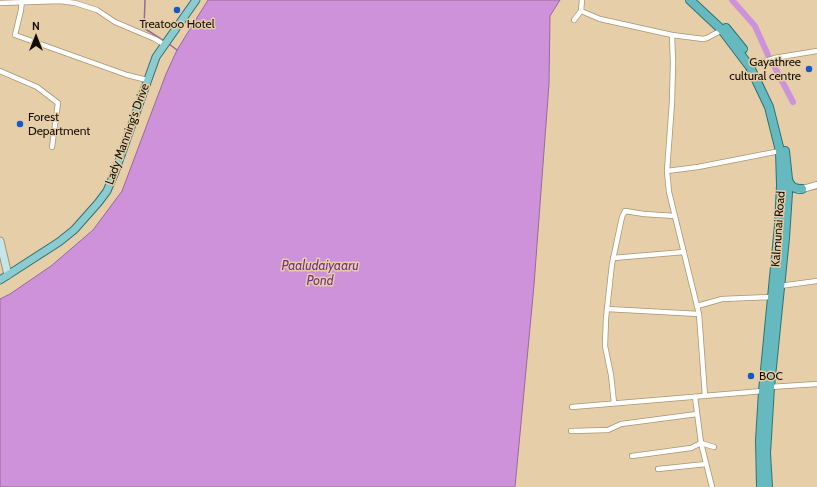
<svg xmlns="http://www.w3.org/2000/svg" width="817" height="487" font-family="Cabin,sans-serif">
	<style>
		.water { fill: #ce92da; stroke: #966a99 }
		.lines { fill: none; stroke-linecap: round; stroke-linejoin: round }
		.stream { stroke: #966a99; stroke-width: 1.5 }
		.canal { stroke: #ce92da; stroke-width: 6 }
		.minor-casing { stroke: #aa946f; stroke-width: 6 }
		.tertiary-casing { stroke: #aa946f; stroke-width: 8 }
		.secondary-casing { stroke: #aa946f; stroke-width: 9 }
		.primary-casing { stroke: #307272; stroke-width: 9 }
		.trunk-casing { stroke: #307272; stroke-width: 10 }
		.minor { stroke: #fff; stroke-width: 4.5 }
		.tertiary { stroke: #fff; stroke-width: 6 }
		.secondary { stroke: #c5e5e7; stroke-width: 7 }
		.primary { stroke: #8ccbcf; stroke-width: 7 }
		.trunk { stroke: #66babf; stroke-width: 8 }
		.poi-dot { fill: #1757c3; stroke: #e6cfa8; stroke-width: 1.5 }
		.labels { text-anchor: middle; stroke-width: 3; stroke-linejoin: round; paint-order: stroke }
		.poi-label { font-size: 12px; fill: #140c02; stroke: #e6cfa8; text-anchor: start }
		.street-label { font-size: 12px; fill: #140c02; stroke: #e6cfa8 }
		.water-label { font-size: 13px; font-style: italic; fill: #762f84; stroke: #e6cfa8 }
	</style>
	<rect width="100%" height="100%" fill="#e6cfa8"/>
	<polygon class="water" points="208,0 560,0 550,16 549,84 534,285 515,487 0,487 0,299 10,294 51,266 93,230 122,191 166,74 177,50"/>
	<g class="lines">
		<g class="stream">
			<polyline points="145,0 144,28 164,41"/>
			<polyline points="169,44 177,50"/>
		</g>
		<g class="canal">
			<polyline points="732,0 755,26 768,55"/>
			<polyline points="772,62 793,102"/>
		</g>
		<defs>
			<g id="minor">
				<polyline points="22,0 21,10 15,35 127,75 147,80"/>
				<polyline points="0,3 60,1 75,3 97,10 115,22 155,39 165,45"/>
				<polyline points="581,11 582,0"/>
				<polyline points="574,20 581,11 600,19 672,35"/>
				<polyline points="754,65 774,58 817,51"/>
				<polyline points="0,71 37,87 58,103 52,147"/>
				<polyline points="667,171 698,167 780,151"/>
				<polyline points="613,258 684,252"/>
				<polyline points="780,286 817,281"/>
				<polyline points="697,306 722,299 772,297"/>
				<polyline points="607,309 699,314"/>
				<polyline points="770,387 817,384"/>
				<polyline points="705,396 699,314 669,192 667,171 672,102 673,62 672,35 703,39 707,38 722,30"/>
				<polyline points="695,397 701,443 712,487"/>
				<polyline points="614,403 611,375 605,346 606,318 612,264 622,217 625,211 644,214 675,216"/>
				<polyline points="572,407 763,391"/>
				<polyline points="571,431 608,430 621,424 697,414"/>
				<polyline points="632,456 691,448 701,443 714,447"/>
				<polyline points="658,469 706,464"/>
			</g>
			<polyline id="tertiary" points="799,190 817,185"/>
			<polyline id="secondary" points="0,241 8,275"/>
			<polyline id="primary" points="0,280 59,242 74,230 98,203 107,191 115,172 156,57 196,0"/>
			<g id="trunk">
				<polyline points="690,0 722,30 750,67 769,107 780,151 781,185 779,225 763,391 760,440 761,487"/>
				<polyline points="726,28 743,49"/>
				<path d="M788 180C791 187 794 189 802 189"/>
				<polyline points="768,487 766,453 767,437 770,387 785,238 788,193 788,179 785,151"/>
			</g>
		</defs>
		<use href="#minor" class="minor-casing"/>
		<use href="#tertiary" class="tertiary-casing"/>
		<use href="#secondary" class="secondary-casing"/>
		<use href="#primary" class="primary-casing"/>
		<use href="#trunk" class="trunk-casing"/>
		<use href="#minor" class="minor"/>
		<use href="#tertiary" class="tertiary"/>
		<use href="#secondary" class="secondary"/>
		<use href="#primary" class="primary"/>
		<use href="#trunk" class="trunk"/>
	</g>
	<g class="poi-dot">
		<circle cx="177" cy="10" r="4"/>
		<circle cx="809" cy="69" r="4"/>
		<circle cx="20" cy="124" r="4"/>
		<circle cx="751" cy="376" r="4"/>
	</g>
	<g class="labels">
		<g class="poi-label">
			<text x="177" y="28" text-anchor="middle">Treatooo Hotel</text>
			<text x="801" y="66" text-anchor="end">Gayathree<tspan x="801" dy="14">cultural centre</tspan></text>
			<text x="28" y="121">Forest<tspan x="28" dy="14">Department</tspan></text>
			<text x="759" y="380">BOC</text>
		</g>
		<g class="street-label">
			<text transform="translate(127 134) rotate(-70)" y="4">Lady Manning’s Drive</text>
			<text transform="translate(778 229) rotate(-86)" y="4">Kalmunai Road</text>
		</g>
		<g class="water-label">
			<text x="320" y="270">Paaludaiyaaru<tspan x="320" dy="15">Pond</tspan></text>
		</g>
	</g>
	<g transform="translate(36 36)" stroke="#e6cfa8" stroke-width="3" paint-order="stroke">
	<path d="M0-3L7 15L0 10L-7 15Z" fill="#140c02"/>
	<text y="-6" font-size="11" font-weight="bold" text-anchor="middle" fill="#140c02">N</text>
	</g>
</svg>
